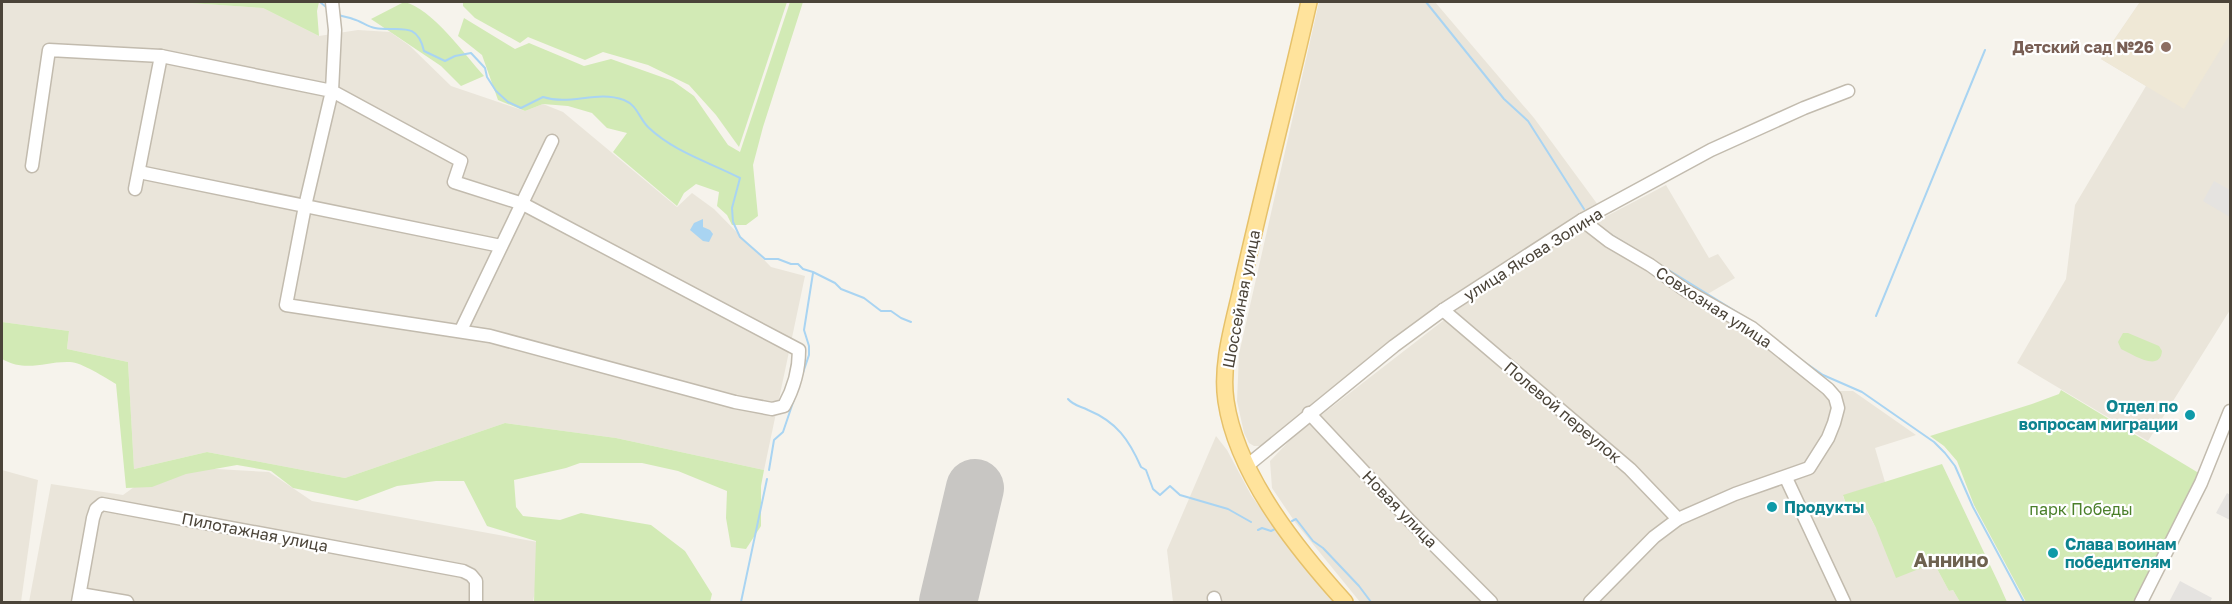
<svg xmlns="http://www.w3.org/2000/svg" width="2232" height="604" font-family="'Golos Text',sans-serif">
	<style>
		.residential { fill: #eae5da }
		.education { fill: #efe8d6 }
		.green { fill: #d2eab5 }
		.parking { fill: #e5e3e0 }
		.water { fill: #a9d4f2 }
		.lines { fill: none; stroke-linecap: round; stroke-linejoin: round }
		.stream { stroke: #a9d4f2; stroke-width: 2 }
		.runway { stroke: #c8c6c3; stroke-width: 58 }
		.minor-casing { stroke: #c2bbae; stroke-width: 15 }
		.major-casing { stroke: #e6c16a; stroke-width: 18 }
		.minor { stroke: #fff; stroke-width: 12 }
		.major { stroke: #ffe39c; stroke-width: 15 }
		.education-dot { fill: #8d6e63; stroke: #fff; stroke-width: 2 }
		.culture-dot { fill: #0f9aa8; stroke: #fff; stroke-width: 2 }
		.labels { text-anchor: middle; stroke-width: 4.5; stroke-linejoin: round; paint-order: stroke }
		.education-label { font-size: 16px; font-weight: bold; fill: #785e54; stroke: #fff; text-anchor: end }
		.street-label { font-size: 16px; fill: #4b4439; stroke: #fff }
		.culture-label { font-size: 16px; font-weight: bold; fill: #0d838f; stroke: #fff; text-anchor: start }
		.park-label { font-size: 16px; fill: #4a7f2a; stroke: #fff }
		.quarter-label { font-size: 20px; font-weight: bold; fill: #6e6250; stroke: #fff }
	</style>
	<rect width="100%" height="100%" fill="#f6f3ec"/>
	<g class="residential">
		<polygon points="2,2 175,2 263,8 319,36 358,30 390,32 410,46 451,86 525,111 543,104 563,112 677,207 692,193 714,209 771,267 805,276 764,470 616,438 505,423 345,478 207,452 134,469 128,362 67,349 69,331 2,322"/>
		<polygon points="1319,2 1435,2 1534,118 1598,205 1410,326 1261,446 1254,446 1249,443 1244,433 1237,401 1239,354"/>
		<polygon points="2140,2 2230,2 2230,310 2148,441 2017,363 2066,279 2075,205 2146,86 2101,59"/>
		<polygon points="1666,185 1709,258 1718,254 1735,278 1699,299 1749,332 1821,391 1853,391 1916,435 1875,448 1885,482 1843,496 1847,507 1862,503 1876,528 1934,563 1949,591 1953,590 1960,602 1360,602 1295,522 1272,488 1270,461 1293,437 1493,282 1561,240"/>
		<polygon points="1216,436 1227,450 1251,495 1272,524 1303,566 1336,602 1173,602 1167,550"/>
		<polygon points="163,466 269,472 312,501 543,543 533,602 29,602 51,484 123,495"/>
		<polygon points="2,470 38,480 21,602 2,602"/>
	</g>
	<polygon class="education" points="2140,2 2230,2 2230,34 2184,109 2101,59"/>
	<g class="green">
		<polygon points="175,2 319,2 317,11 319,36 263,8"/>
		<path d="M404 2C432 8 464 54 484 76L461 86 441 66 371 19Z"/>
		<polygon points="463,2 787,2 739,147 716,115 689,85 648,65 603,52 585,60 528,37 520,43 475,18 463,6"/>
		<polygon points="790,2 803,2 763,127 753,165 758,216 746,225 732,225 727,215 717,206 719,192 696,184 684,193 677,206 613,152 627,133 607,128 592,113 568,106 543,104 525,111 498,100 482,55 458,36 464,18 515,49 529,43 584,66 611,59 673,81 694,96 728,145 740,152"/>
		<path d="M2 322 69 331 67 349 128 362 134 469 207 452 345 478 505 423 616 438 764 470 761 486V526L746 549 731 547 726 518 727 491 678 471 642 463H580L566 468 514 480 516 507 523 516 560 520 581 513 651 525 685 551 712 594 710 602H534L536 541 487 526 464 481H436L397 486 357 501 293 488 271 471 237 465 186 474 152 487 126 488 116 384C106 378 81 362 70 362 45 361 27 373 2 359Z"/>
		<path d="M2123 333H2128L2159 346 2162 351C2160 373 2132 354 2121 349L2118 342Z"/>
		<polygon points="2061,390 2202,475 2138,602 2026,602 1974,505 1957,461 1944,446 1930,436 2032,404 2059,394"/>
		<polygon points="1942,464 1999,584 2007,602 1960,602 1953,590 1949,591 1934,563 1896,578 1876,528 1863,503 1847,507 1843,495"/>
	</g>
	<g class="parking">
		<polygon points="2214,181 2230,190 2230,217 2203,201"/>
		<polygon points="2227,493 2230,495 2230,520 2216,513"/>
		<polygon points="2180,581 2212,598 2210,602 2169,602"/>
	</g>
	<polygon class="water" points="703,219 703,227 710,230 713,234 709,242 703,241 690,230 694,223"/>
	<g class="lines">
		<g class="stream">
			<polyline points="320,2 326,7"/>
			<polyline points="1426,2 1504,99 1528,121 1584,209"/>
			<path d="M339 15C344 17 349 17 353 19 361 21 368 27 375 28 399 32 417 20 424 51L445 61 455 56 471 53 485 68 487 77 496 91 508 102 521 108 543 97C571 106 596 90 624 100 637 105 639 118 648 127 674 152 709 162 740 178L732 208 733 222 740 237 765 259H778L791 264H798L803 269 813 272 835 283 841 289 864 298 881 311H891L901 318 911 322"/>
			<polyline points="1605,231 1748,319"/>
			<polyline points="1876,316 1985,50"/>
			<polyline points="1800,359 1823,375 1862,392 1934,442 1945,453 1955,466 1973,507 2024,602"/>
			<path d="M1068 399C1074 406 1080 406 1088 410 1117 422 1129 440 1141 467L1146 470 1153 489 1160 495 1170 486 1180 495 1228 509 1251 522"/>
			<polyline points="769,470 774,440 783,432 809,355 809,346 804,330 813,273"/>
			<polyline points="1292,521 1296,519 1313,541 1323,548 1359,586 1371,602"/>
			<polyline points="1258,530 1262,528 1271,531 1277,528"/>
			<polyline points="741,602 767,479"/>
		</g>
		<polyline class="runway" points="948,602 975,488"/>
		<defs>
			<g id="minor">
				<path d="M32 166 49 50 161 56 332 91 461 161 454 182 523 204 799 350C799 371 794 388 784 406L772 409 735 402 490 336 286 305 305 206 332 91 335 30 332 2"/>
				<polyline points="139,172 501,246"/>
				<polyline points="135,189 161,56"/>
				<polyline points="1582,220 1609,241 1650,265 1685,290 1752,328 1828,389 1835,397 1838,408 1834,423 1828,438 1809,468 1735,494 1678,519 1654,537 1590,602"/>
				<polyline points="1443,310 1630,469 1678,519"/>
				<polyline points="461,330 552,141"/>
				<polyline points="1309,413 1410,521 1491,602"/>
				<polyline points="1248,465 1394,346 1443,310 1582,220 1711,150 1804,108 1848,91"/>
				<polyline points="1786,478 1844,602"/>
				<polyline points="80,594 127,602"/>
				<polyline points="1214,598 1215,602"/>
				<polyline points="78,602 93,518 96,509 102,504 463,571 471,575 476,581 476,602"/>
				<polyline points="2141,602 2201,483 2230,411"/>
			</g>
			<path id="major" d="M1309 2C1288 95 1264 187 1243 280 1235 319 1220 362 1226 401 1237 475 1297 549 1345 602"/>
		</defs>
		<use href="#minor" class="minor-casing"/>
		<use href="#major" class="major-casing"/>
		<use href="#minor" class="minor"/>
		<use href="#major" class="major"/>
	</g>
	<circle class="education-dot" cx="2166" cy="47" r="6"/>
	<g class="culture-dot">
		<circle cx="2190" cy="415" r="6"/>
		<circle cx="1772" cy="507" r="6"/>
		<circle cx="2053" cy="553" r="6"/>
	</g>
	<g class="labels">
		<g class="education-label">
			<text x="2154" y="53">Детский сад №26</text>
		</g>
		<g class="street-label">
			<text transform="translate(1533 254) rotate(-32)" y="6">улица Якова Золина</text>
			<text transform="translate(1241 299) rotate(-79)" y="6">Шоссейная улица</text>
			<text transform="translate(1714 307) rotate(33)" y="6">Совхозная улица</text>
			<text transform="translate(1563 412) rotate(40)" y="6">Полевой переулок</text>
			<text transform="translate(1400 509) rotate(46)" y="6">Новая улица</text>
			<text transform="translate(255 532) rotate(11)" y="6">Пилотажная улица</text>
		</g>
		<g class="culture-label">
			<text x="2178" y="412" text-anchor="end">Отдел по<tspan x="2178" dy="18">вопросам миграции</tspan></text>
			<text x="1784" y="513">Продукты</text>
			<text x="2065" y="550">Слава воинам<tspan x="2065" dy="18">победителям</tspan></text>
		</g>
		<g class="park-label">
			<text x="2081" y="515">парк Победы</text>
		</g>
		<g class="quarter-label">
			<text x="1951" y="567">Аннино</text>
		</g>
	</g>
	<rect width="2232" height="604" fill="none" stroke="#4b4439" stroke-width="6"/>
</svg>
